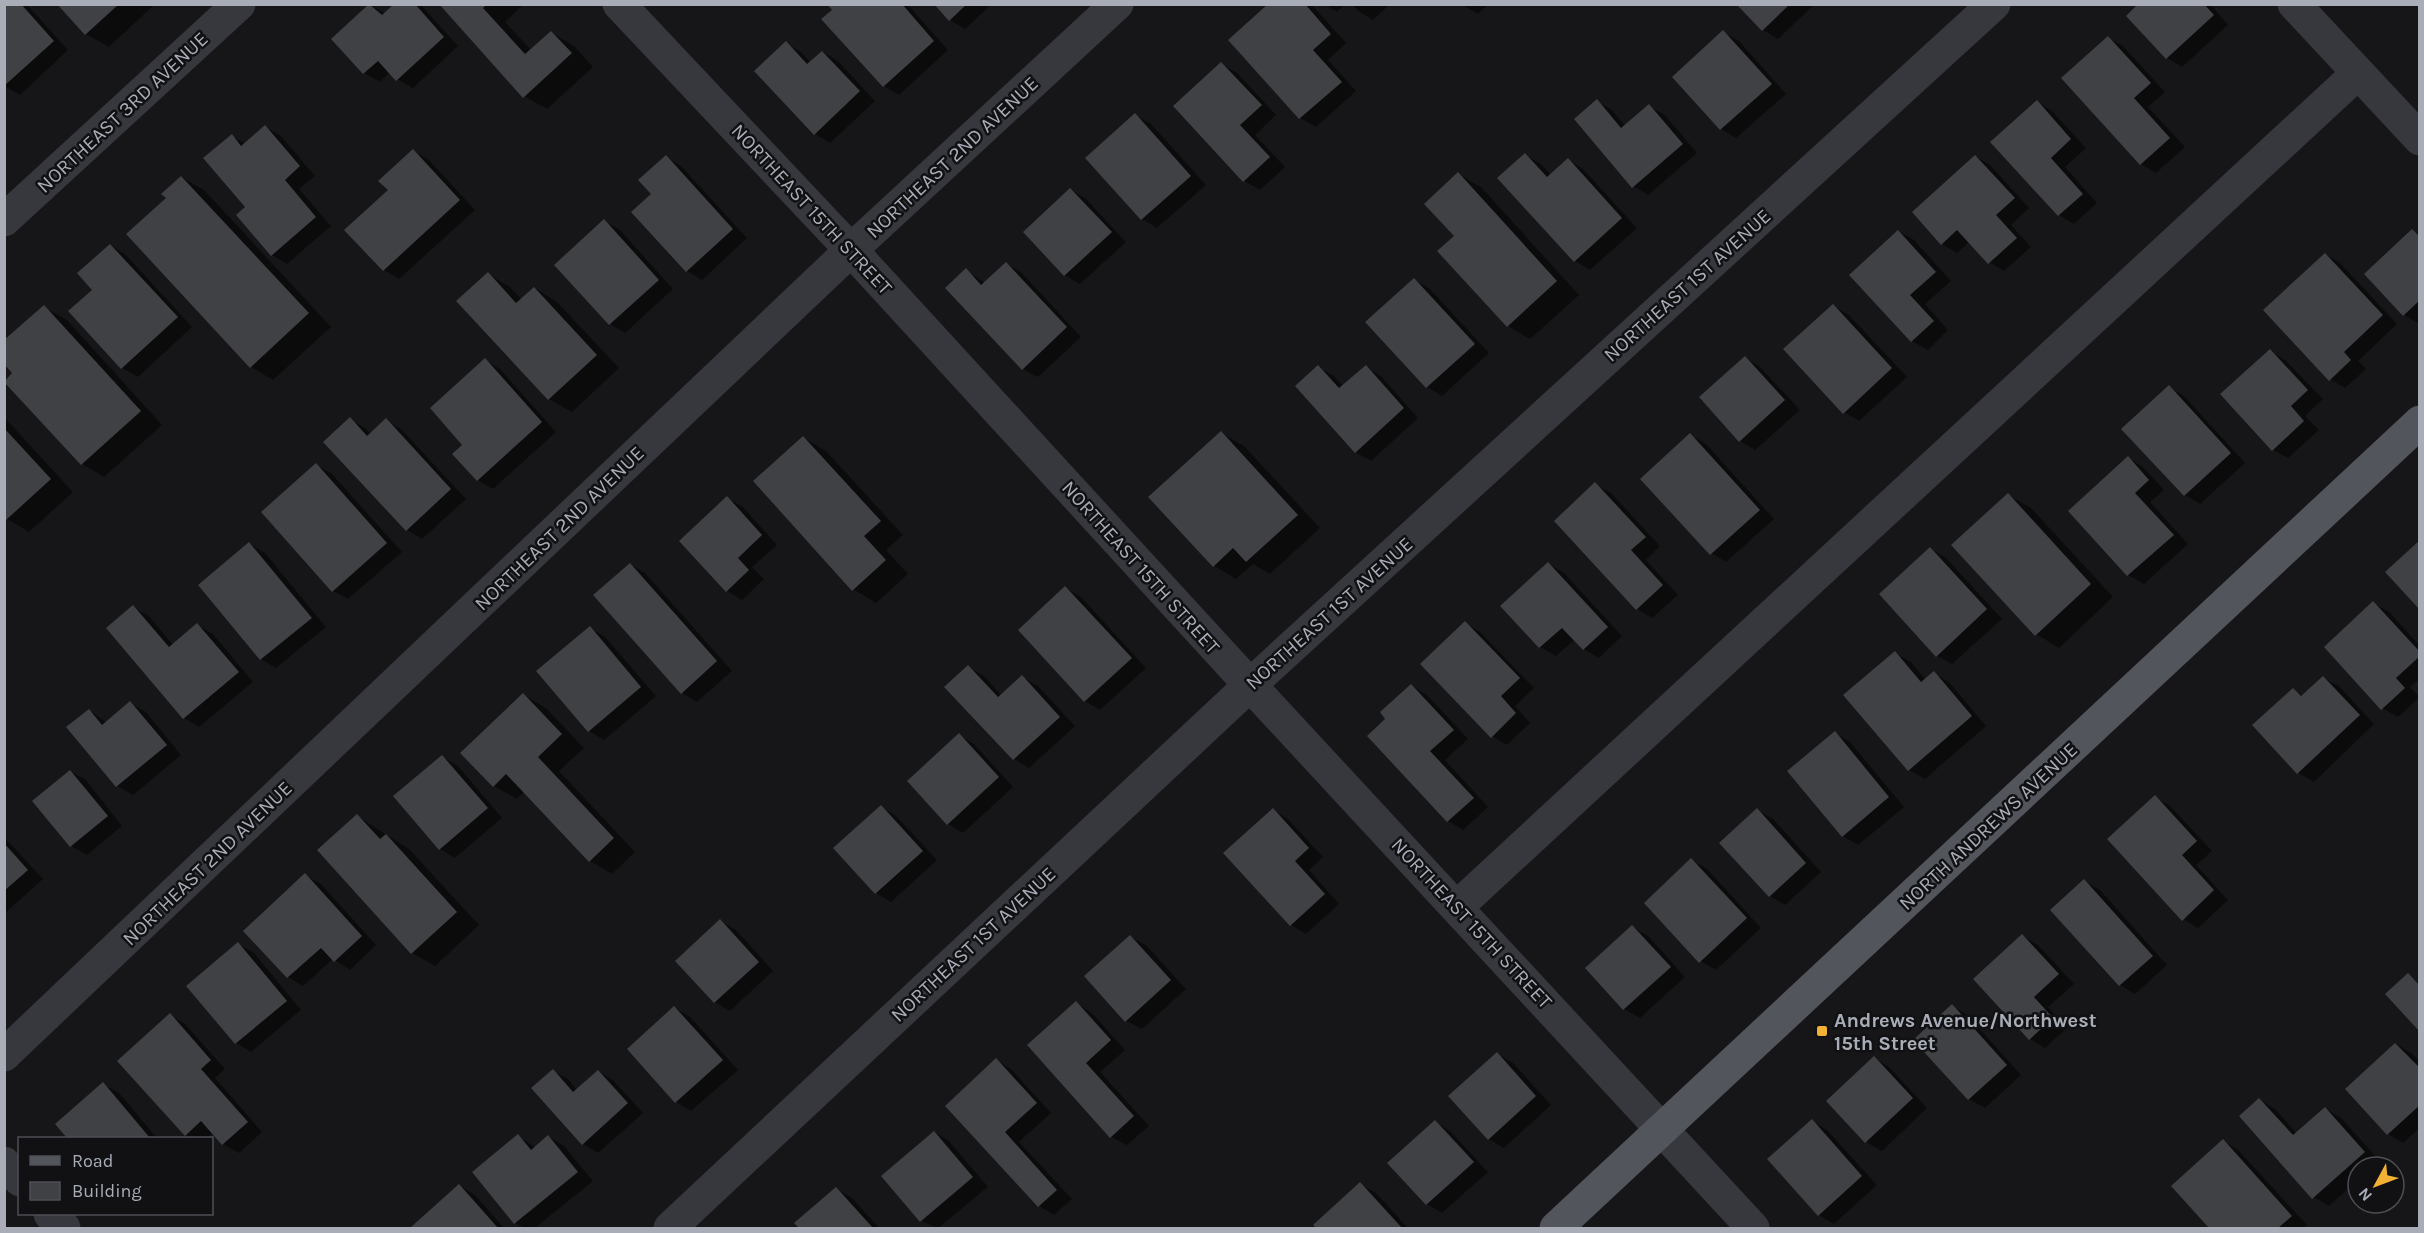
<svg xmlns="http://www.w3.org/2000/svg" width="2424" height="1233" font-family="Karla,sans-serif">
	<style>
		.shadow { fill: #0007 }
		.building { fill: #404145 }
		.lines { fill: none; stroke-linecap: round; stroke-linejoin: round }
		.minor { stroke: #37383d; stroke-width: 33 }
		.major { stroke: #53555c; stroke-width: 33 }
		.poi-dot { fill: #f2b134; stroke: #111113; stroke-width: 2 }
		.labels { text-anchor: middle; stroke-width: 5; stroke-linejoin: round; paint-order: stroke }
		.street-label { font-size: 20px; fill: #a8adb8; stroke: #111113 }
		.poi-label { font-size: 20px; font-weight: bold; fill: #a8adb8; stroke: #111113; text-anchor: start }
	</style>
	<rect width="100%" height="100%" fill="#161618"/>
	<g class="shadow">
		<polygon points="8,4 24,4 30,8 68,50 20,95 4,86 4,8"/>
		<polygon points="59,4 155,4 109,47 86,34"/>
		<polygon points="396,4 420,4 458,46 413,88 397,79 390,72 380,82 364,73 333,39 371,5 386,14"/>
		<polygon points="441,4 524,4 505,22 532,51 552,33 574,46 593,67 547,109 524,96"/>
		<polygon points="829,4 907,4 948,50 899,95 884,86"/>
		<polygon points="936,4 992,4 965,29 950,20"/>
		<polygon points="1270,4 1311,4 1346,43 1328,60 1356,91 1316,127 1300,118 1230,40"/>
		<polygon points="1324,4 1345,4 1337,12"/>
		<polygon points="1352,4 1390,4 1373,20 1358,11"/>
		<polygon points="1461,4 1489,4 1478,14"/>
		<polygon points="1742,4 1815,4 1778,39 1763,30"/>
		<polygon points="2140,4 2210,4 2228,25 2182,67 2167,58 2128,16"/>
		<polygon points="1723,32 1739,41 1786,94 1736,138 1721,129"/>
		<polygon points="2108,38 2123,46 2165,92 2148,107 2185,147 2156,173 2141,164"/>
		<polygon points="786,43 801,52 811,63 823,52 838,61 875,101 830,143 815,134"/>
		<polygon points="1221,64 1237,73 1276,115 1255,135 1285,167 1260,190 1244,181 1175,106"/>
		<polygon points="1597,101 1612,110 1625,126 1649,106 1665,115 1697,153 1648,195 1633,186"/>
		<polygon points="2037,102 2052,111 2086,148 2065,167 2097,203 2074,224 2059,215"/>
		<polygon points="1135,115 1151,124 1206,185 1157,228 1142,219"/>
		<polygon points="265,127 281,136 315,176 299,189 331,226 287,264 272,255 247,207 232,136 246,144"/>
		<polygon points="413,151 429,160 475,210 399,279 384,270 390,190"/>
		<polygon points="1525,155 1541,164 1551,175 1568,160 1583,169 1637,228 1590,270 1575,261"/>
		<polygon points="1975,156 1990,165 2029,208 2011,225 2031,247 2004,271 1989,262 1970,241 1957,253 1942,244"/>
		<polygon points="666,157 681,166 747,238 702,280 687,271 653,194"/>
		<polygon points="1458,174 1481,187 1579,295 1530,339 1508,326 1456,236"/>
		<polygon points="181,177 204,190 331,327 273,380 251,367 168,198"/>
		<polygon points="1071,190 1086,199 1126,242 1080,284 1065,275"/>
		<polygon points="604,221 620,230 673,289 625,333 610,324"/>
		<polygon points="1898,231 1914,240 1951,281 1925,304 1948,330 1928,350 1912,341"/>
		<polygon points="2412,231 2420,235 2419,324 2404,315"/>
		<polygon points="110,245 125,254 192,327 138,377 122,368 94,290"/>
		<polygon points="2325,254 2340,263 2397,324 2358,361 2366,369 2345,388 2330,379"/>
		<polygon points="1006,264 1021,272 1081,337 1038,377 1023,369 966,270 985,283"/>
		<polygon points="488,274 510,287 522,300 535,288 557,302 619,368 572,412 549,399 458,301"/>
		<polygon points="1414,280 1429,288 1489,353 1442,396 1427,387"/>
		<polygon points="1833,306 1849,315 1907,377 1859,421 1844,412"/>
		<polygon points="44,307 67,320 162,425 104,477 82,464"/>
		<polygon points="2270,351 2285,360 2323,399 2305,416 2319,430 2288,458 2273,450"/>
		<polygon points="1745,358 1760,367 1800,410 1755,450 1740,441"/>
		<polygon points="485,360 500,369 556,432 493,489 478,480 464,445"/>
		<polygon points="1318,367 1334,376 1344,387 1366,367 1381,376 1418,418 1371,461 1355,452"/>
		<polygon points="2169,387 2184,396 2245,463 2200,504 2185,495"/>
		<polygon points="4,417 73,492 29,532 4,517"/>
		<polygon points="350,419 365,428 371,434 386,420 401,429 466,499 422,539 407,530"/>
		<polygon points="1221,433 1244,446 1320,528 1270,574 1253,564 1236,579 1214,566"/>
		<polygon points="1690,435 1706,444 1774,519 1726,562 1711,553"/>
		<polygon points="804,438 826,451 903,535 886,550 908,574 876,603 853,589"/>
		<polygon points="2128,458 2143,467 2164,490 2150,502 2188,544 2144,584 2128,575 2070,511"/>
		<polygon points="316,465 332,474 402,552 348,599 333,591"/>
		<polygon points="1595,484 1611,493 1660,546 1646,560 1678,595 1652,618 1637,609 1556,521"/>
		<polygon points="2008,495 2031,508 2113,597 2059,648 2036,634"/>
		<polygon points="727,498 743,507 777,545 752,567 764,579 742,600 727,591"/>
		<polygon points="250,544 265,553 326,627 276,668 261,659"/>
		<polygon points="1931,549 1946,558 2002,619 1952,664 1937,656"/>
		<polygon points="630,564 645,573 732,671 697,702 682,693"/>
		<polygon points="1549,564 1564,573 1622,636 1599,658 1584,649 1575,639 1556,656 1540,647 1502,606"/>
		<polygon points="1066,588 1081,597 1146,668 1100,710 1085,701"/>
		<polygon points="2373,603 2389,612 2420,646 2420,679 2410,687 2420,697 2398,717 2382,708"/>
		<polygon points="133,607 149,616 173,645 197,625 213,634 253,682 199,727 184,718"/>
		<polygon points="1465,623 1480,632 1534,688 1515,706 1530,723 1507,745 1492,736"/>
		<polygon points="590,628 605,637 656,696 604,740 589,731"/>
		<polygon points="1895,653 1911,662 1926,680 1934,673 1949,682 1986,726 1925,779 1909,770"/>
		<polygon points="968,667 984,676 1002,696 1022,677 1038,686 1075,726 1029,768 1014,759 946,687"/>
		<polygon points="2323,678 2339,686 2374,724 2314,782 2298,773 2254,726 2293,690 2304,696"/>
		<polygon points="1411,686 1427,695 1468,739 1445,760 1488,807 1463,830 1448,821 1369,736 1388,719"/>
		<polygon points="524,695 546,708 584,748 559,771 635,852 612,874 590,861 524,792 517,799 494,786"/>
		<polygon points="130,703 146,712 181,755 133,795 117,786 69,727 89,710 107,723"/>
		<polygon points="1835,733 1850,742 1904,807 1858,845 1843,836"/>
		<polygon points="959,735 974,744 1013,787 963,833 948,824"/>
		<polygon points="442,757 458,766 502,818 455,858 440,849"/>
		<polygon points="70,771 86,780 122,826 87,855 71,846 35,801"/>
		<polygon points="2155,797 2170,806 2212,851 2196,865 2228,900 2198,928 2183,919"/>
		<polygon points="881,807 896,816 937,860 891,902 876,893"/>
		<polygon points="1273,810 1288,819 1323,857 1309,870 1339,904 1306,934 1291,925"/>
		<polygon points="1757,810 1773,819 1821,872 1785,905 1770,896"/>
		<polygon points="357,816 409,849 479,925 435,966 412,953 319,850"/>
		<polygon points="4,837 43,879 4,914"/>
		<polygon points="1692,860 1707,869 1761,928 1716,970 1700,961"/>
		<polygon points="305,875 321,884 376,945 350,970 333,959 303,986 288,977 245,931"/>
		<polygon points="2084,881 2100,890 2167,965 2135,994 2120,985"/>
		<polygon points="720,921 736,930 773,971 730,1011 715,1002"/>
		<polygon points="1632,927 1648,936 1685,977 1640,1018 1624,1009 1587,968"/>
		<polygon points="2022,936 2038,945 2074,984 2048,1007 2067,1028 2045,1048 2030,1039"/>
		<polygon points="1130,937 1146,945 1186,989 1142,1029 1126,1021"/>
		<polygon points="238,944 254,953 301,1010 251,1052 236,1043"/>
		<polygon points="1076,1003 1091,1012 1125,1050 1100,1072 1149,1126 1127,1145 1111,1137 1029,1045"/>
		<polygon points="1952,1006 1967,1015 2021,1075 1985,1108 1969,1099 1915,1040"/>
		<polygon points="675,1008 690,1017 738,1070 691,1111 676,1102"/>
		<polygon points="170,1015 185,1024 225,1069 215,1078 262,1132 239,1153 223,1144 213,1133 207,1138 192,1138 186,1135"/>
		<polygon points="2396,1044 2411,1053 2420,1062 2420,1128 2403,1143 2388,1134"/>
		<polygon points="1498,1054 1513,1063 1551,1105 1504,1148 1489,1139"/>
		<polygon points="1874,1058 1889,1067 1927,1108 1882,1151 1866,1142"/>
		<polygon points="996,1060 1011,1069 1051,1113 1019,1142 1072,1199 1054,1215 1039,1206 947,1106"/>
		<polygon points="553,1071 568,1079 577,1090 598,1071 613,1080 643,1113 598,1153 583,1144"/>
		<polygon points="103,1084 119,1093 157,1138 69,1138 57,1124"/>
		<polygon points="2260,1100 2275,1109 2297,1134 2326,1109 2341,1118 2380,1161 2373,1167 2358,1167 2358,1180 2329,1206 2313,1197"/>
		<polygon points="1812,1121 1827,1130 1877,1185 1834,1224 1819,1215"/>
		<polygon points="1435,1122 1450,1131 1488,1172 1442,1213 1427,1204 1389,1163"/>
		<polygon points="934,1132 949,1141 988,1187 938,1228 921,1221"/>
		<polygon points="518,1136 536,1148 549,1137 564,1146 593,1181 535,1228 525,1228 515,1223 474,1172"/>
		<polygon points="2223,1141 2238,1150 2307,1225 2303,1228 2211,1228 2173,1186"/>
		<polygon points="1360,1184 1376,1193 1408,1228 1318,1228 1315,1225"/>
		<polygon points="460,1186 475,1195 504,1228 414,1228"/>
		<polygon points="836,1189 852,1198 879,1228 801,1228 797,1223"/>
	</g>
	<g class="building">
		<polygon points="6,4 21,4 54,41 4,86"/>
		<polygon points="57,4 119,4 85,35"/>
		<polygon points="369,4 382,15 394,4 415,4 444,37 396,81 378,61 363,74 331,39"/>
		<polygon points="439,4 487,4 483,8 525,54 551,31 572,53 523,98"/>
		<polygon points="827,4 902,4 934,41 883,87 821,19 832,10"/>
		<polygon points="934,4 967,4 949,21"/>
		<polygon points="1268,4 1305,4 1331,34 1313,50 1342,82 1299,119 1228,40"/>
		<polygon points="1740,4 1790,4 1762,31 1738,6"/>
		<polygon points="2138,4 2204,4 2214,15 2166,59 2126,16"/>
		<polygon points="1723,30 1772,84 1720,130 1672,77"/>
		<polygon points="2108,36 2151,83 2134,98 2170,138 2140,165 2061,78"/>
		<polygon points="786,41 807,64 822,51 860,91 814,135 754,71"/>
		<polygon points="1221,62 1262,105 1240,125 1270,157 1243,182 1173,106"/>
		<polygon points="1597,99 1621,128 1649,104 1683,144 1632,188 1574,119"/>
		<polygon points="2037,100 2071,139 2051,158 2083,194 2058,216 1990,142"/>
		<polygon points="1135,113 1191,176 1141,220 1085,158"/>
		<polygon points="265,125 300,166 285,180 316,217 271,256 236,215 245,207 203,158 232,134 241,146"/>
		<polygon points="413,149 460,200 383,271 344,230 388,190 378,181"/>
		<polygon points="1525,153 1547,177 1568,158 1622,218 1574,262 1497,178"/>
		<polygon points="666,155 733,229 686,272 631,212 651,194 638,180"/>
		<polygon points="1975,155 2015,198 1996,215 2017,238 1988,264 1957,230 1941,245 1912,212"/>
		<polygon points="1458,172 1557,281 1507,327 1437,251 1454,236 1424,204"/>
		<polygon points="181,176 309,313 250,368 126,234 166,198 161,194"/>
		<polygon points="1070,188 1112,232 1064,276 1023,232"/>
		<polygon points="604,219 659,280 609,325 554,265"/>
		<polygon points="2412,229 2420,237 2420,300 2403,316 2364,274"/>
		<polygon points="1898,230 1936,272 1910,295 1934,321 1911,342 1849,275"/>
		<polygon points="110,244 178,317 121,369 68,311 92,290 77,273"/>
		<polygon points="2325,253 2383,315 2344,352 2351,360 2329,381 2263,310"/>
		<polygon points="1006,262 1067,327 1022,370 945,288 966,268 981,285"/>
		<polygon points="488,272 516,303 534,287 597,355 548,400 456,301"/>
		<polygon points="1414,278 1475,344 1426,388 1365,322"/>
		<polygon points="1833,304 1892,368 1843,414 1783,349"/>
		<polygon points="44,305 141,411 81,465 4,382 12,373 4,364 4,340"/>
		<polygon points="2270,349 2308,390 2291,406 2304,421 2272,451 2220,394"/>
		<polygon points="1745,356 1785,400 1739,442 1699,397"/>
		<polygon points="485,358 542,422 477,481 452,454 462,445 430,408"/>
		<polygon points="1318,365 1339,388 1366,365 1404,408 1355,453 1295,386"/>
		<polygon points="2169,385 2231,453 2184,496 2121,429"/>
		<polygon points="350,417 367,436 386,418 451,489 406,531 323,442"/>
		<polygon points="4,428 51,479 6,520 4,519"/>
		<polygon points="1221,431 1298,515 1246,562 1233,548 1213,567 1148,497"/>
		<polygon points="1690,433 1760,510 1710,555 1640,479"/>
		<polygon points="803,436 881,521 864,536 886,560 852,591 753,481"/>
		<polygon points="2128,456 2149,480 2135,493 2174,535 2127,576 2068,511"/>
		<polygon points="316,463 387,543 332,592 261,512"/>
		<polygon points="1595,482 1646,537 1631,550 1663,585 1636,610 1554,521"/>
		<polygon points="2008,493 2091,584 2035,636 1951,545"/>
		<polygon points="727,496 762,535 738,558 749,570 726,592 679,541"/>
		<polygon points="2420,540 2420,610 2385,572"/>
		<polygon points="249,542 312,618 260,660 198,585"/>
		<polygon points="1930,547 1987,609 1936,657 1879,594"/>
		<polygon points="1548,562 1608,627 1583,650 1562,628 1539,648 1500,606"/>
		<polygon points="630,563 717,661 681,694 593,595"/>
		<polygon points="1065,586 1132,658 1084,702 1018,630"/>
		<polygon points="2373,601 2420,652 2420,656 2396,678 2405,688 2381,710 2324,647"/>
		<polygon points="133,605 169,647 197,623 239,672 183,719 106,628"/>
		<polygon points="1465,621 1520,678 1501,696 1516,713 1491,738 1420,664"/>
		<polygon points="590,626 641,687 588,732 536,671"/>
		<polygon points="1895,651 1921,682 1934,671 1972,716 1908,771 1843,695"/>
		<polygon points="968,665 998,697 1022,675 1060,717 1013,760 944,687"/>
		<polygon points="2323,676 2360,715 2297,774 2252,725 2293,688 2301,696"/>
		<polygon points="1411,684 1454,730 1430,751 1474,798 1447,822 1367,736 1385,719 1380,712"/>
		<polygon points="523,693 562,734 538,757 614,838 589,862 506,774 493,787 460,753"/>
		<polygon points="130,701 167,745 116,787 66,727 89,709 102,725"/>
		<polygon points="1835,731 1889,797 1842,837 1787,771"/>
		<polygon points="959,733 999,777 947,825 907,781"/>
		<polygon points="442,755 488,808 439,850 393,796"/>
		<polygon points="70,770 108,816 70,847 32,801"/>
		<polygon points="2155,795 2197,841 2182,855 2214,890 2182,921 2107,839"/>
		<polygon points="881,805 923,851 875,894 833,848"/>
		<polygon points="1273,808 1309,848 1295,861 1325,894 1290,926 1223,853"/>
		<polygon points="1757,808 1806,863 1769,897 1719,843"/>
		<polygon points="357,814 380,839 386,834 457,912 411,954 317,850"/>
		<polygon points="4,843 28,870 4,891"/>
		<polygon points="1691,858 1747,918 1699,963 1644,903"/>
		<polygon points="305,873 362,936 334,962 321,948 287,978 243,931"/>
		<polygon points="2084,879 2153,956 2119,986 2050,910"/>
		<polygon points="720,919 759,962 714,1003 675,961"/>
		<polygon points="1632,925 1671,967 1623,1010 1585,968"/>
		<polygon points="2022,934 2059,974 2034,997 2053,1018 2029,1040 1973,979"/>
		<polygon points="1130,935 1171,980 1125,1022 1084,976"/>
		<polygon points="238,942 287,1001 235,1044 186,986"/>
		<polygon points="2408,973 2420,986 2420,1032 2385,994"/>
		<polygon points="1076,1001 1111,1040 1086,1063 1134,1116 1110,1138 1027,1045"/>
		<polygon points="1952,1004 2007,1065 1968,1100 1913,1040"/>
		<polygon points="674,1006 723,1060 675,1103 627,1049"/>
		<polygon points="170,1013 211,1060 201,1069 248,1122 222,1145 201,1121 185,1136 117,1061"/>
		<polygon points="2395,1043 2420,1068 2420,1105 2387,1135 2345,1089"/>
		<polygon points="1497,1052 1536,1096 1488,1140 1448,1096"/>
		<polygon points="1874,1056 1913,1098 1865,1143 1826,1101"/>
		<polygon points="996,1058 1037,1103 1005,1132 1057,1190 1038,1207 945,1106"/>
		<polygon points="553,1069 573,1092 598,1070 628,1103 582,1145 531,1088"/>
		<polygon points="103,1082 150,1138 67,1138 55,1124"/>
		<polygon points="2259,1098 2293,1135 2325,1107 2365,1152 2312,1199 2239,1116"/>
		<polygon points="1812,1119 1862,1176 1818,1216 1767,1159"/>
		<polygon points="1435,1120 1474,1162 1426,1205 1387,1163"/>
		<polygon points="934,1131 973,1177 920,1222 881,1176"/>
		<polygon points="518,1134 531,1150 548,1135 578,1172 514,1224 472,1172"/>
		<polygon points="2223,1139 2292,1216 2278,1228 2209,1228 2171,1186"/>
		<polygon points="1360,1182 1402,1228 1316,1228 1313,1225"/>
		<polygon points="459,1184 498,1228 412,1228 411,1227"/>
		<polygon points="836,1187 873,1228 799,1228 794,1223"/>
	</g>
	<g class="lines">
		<g class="minor">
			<polyline points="619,4 851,250 1250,685 1753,1228"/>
			<polyline points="2294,4 2420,139"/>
			<polyline points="4,220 239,4"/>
			<polyline points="1457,907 2358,73"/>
			<polyline points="4,1055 851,250 1117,4"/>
			<polyline points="4,1163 20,1180"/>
			<polyline points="50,1214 64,1228"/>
			<polyline points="670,1228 1250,685 1994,4"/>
		</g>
		<polyline class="major" points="1556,1228 2420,422"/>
	</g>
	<rect class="poi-dot" x="1816" y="1025" width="12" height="12" rx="3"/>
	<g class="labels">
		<g class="street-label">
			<text transform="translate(122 112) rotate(-43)" y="7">NORTHEAST 3RD AVENUE</text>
			<text transform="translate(952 157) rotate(-43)" y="7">NORTHEAST 2ND AVENUE</text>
			<text transform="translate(812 209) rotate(47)" y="7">NORTHEAST 15TH STREET</text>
			<text transform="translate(1687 285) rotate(-42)" y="7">NORTHEAST 1ST AVENUE</text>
			<text transform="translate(559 528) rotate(-44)" y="7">NORTHEAST 2ND AVENUE</text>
			<text transform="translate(1141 567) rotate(48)" y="7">NORTHEAST 15TH STREET</text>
			<text transform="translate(1329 613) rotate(-42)" y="7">NORTHEAST 1ST AVENUE</text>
			<text transform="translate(1988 826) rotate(-43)" y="7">NORTH ANDREWS AVENUE</text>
			<text transform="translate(207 863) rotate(-44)" y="7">NORTHEAST 2ND AVENUE</text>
			<text transform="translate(1472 923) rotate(47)" y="7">NORTHEAST 15TH STREET</text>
			<text transform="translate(973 944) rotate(-43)" y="7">NORTHEAST 1ST AVENUE</text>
		</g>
		<g class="poi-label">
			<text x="1834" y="1027">Andrews Avenue/Northwest<tspan x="1834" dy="23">15th Street</tspan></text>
		</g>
	</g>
	<rect width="2424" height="1233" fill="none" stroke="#a8adb8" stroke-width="12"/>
	<rect x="18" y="1137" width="195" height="78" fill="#111113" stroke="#4d4f55" stroke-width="1.5"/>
	<rect x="30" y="1156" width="30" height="9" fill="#53555c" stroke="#4d4f55" stroke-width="1.5"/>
	<text x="72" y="1167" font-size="18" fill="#a8adb8">Road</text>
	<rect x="30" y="1182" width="30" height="18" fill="#404145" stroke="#4d4f55" stroke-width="1.5"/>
	<text x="72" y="1197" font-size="18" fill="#a8adb8">Building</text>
	<g transform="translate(2376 1185) rotate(229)"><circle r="28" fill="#111113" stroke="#4d4f55" stroke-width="1.5"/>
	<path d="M0-4.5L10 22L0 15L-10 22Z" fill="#f2b134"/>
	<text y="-9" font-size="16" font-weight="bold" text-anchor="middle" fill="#a8adb8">N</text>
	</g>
</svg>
